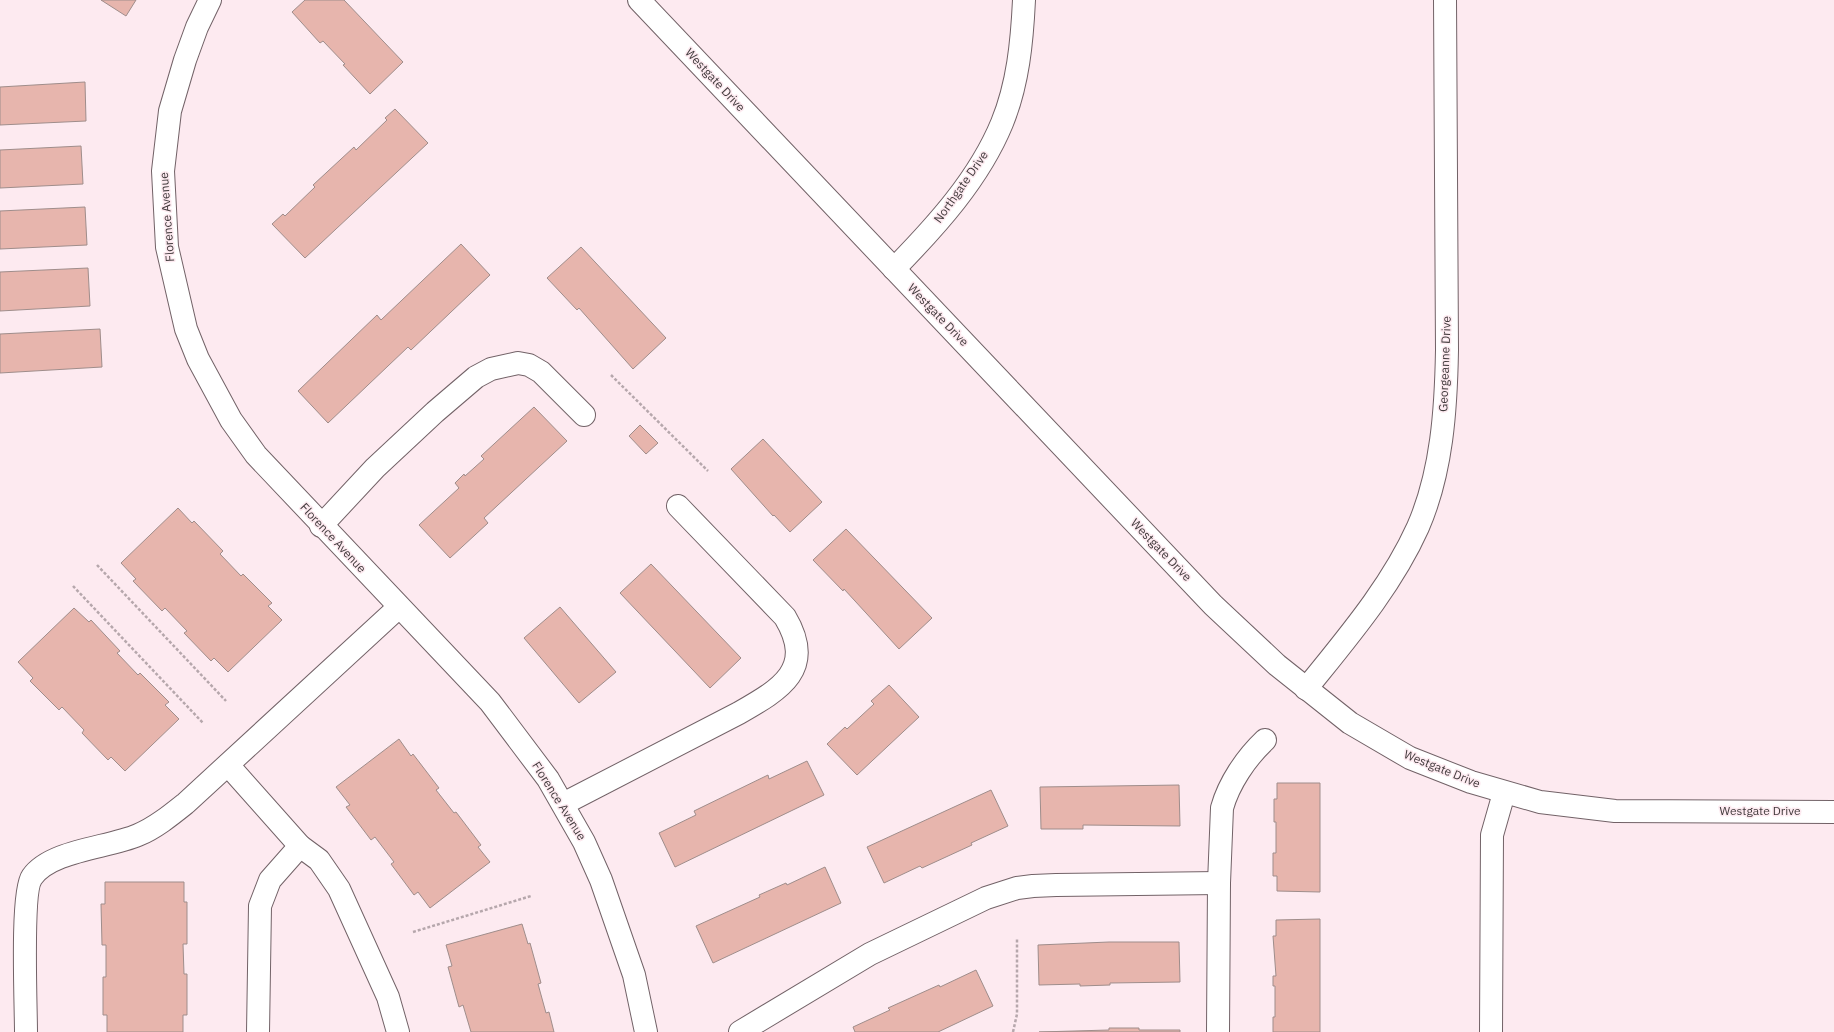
<svg xmlns="http://www.w3.org/2000/svg" width="1834" height="1032" font-family="'IBM Plex Sans',sans-serif">
	<style>
		.building { fill: #e7b5ad; stroke: #9f8d8b }
		.lines { fill: none; stroke-linecap: round; stroke-linejoin: round }
		.minor-casing { stroke: #726267; stroke-width: 24 }
		.path { stroke: #b6a7ac; stroke-width: 2.5; stroke-dasharray: 3 2; stroke-linecap: butt }
		.minor { stroke: #fff; stroke-width: 22 }
		.labels { text-anchor: middle; stroke-width: 3; stroke-linejoin: round; paint-order: stroke }
		.street-label { font-size: 12px; fill: #413a3c; stroke: #fdeaf0 }
	</style>
	<rect width="100%" height="100%" fill="#fdeaf0"/>
	<g class="building">
		<polygon points="101,0 136,0 126,16"/>
		<polygon points="305,0 344,0 403,62 370,94 343,65 345,64 323,41 320,43 292,12"/>
		<polygon points="85,82 86,121 0,125 0,87"/>
		<polygon points="395,109 428,143 305,258 272,224 283,214 285,216 315,187 313,185 354,147 356,150 387,120 385,118"/>
		<polygon points="81,146 83,184 0,188 0,150"/>
		<polygon points="85,207 87,245 0,249 0,211"/>
		<polygon points="461,244 490,275 411,350 408,347 328,423 298,391 377,315 381,320"/>
		<polygon points="581,247 666,338 633,369 579,308 577,310 547,278"/>
		<polygon points="88,268 90,306 0,311 0,272"/>
		<polygon points="100,329 102,367 0,373 0,334"/>
		<polygon points="534,407 567,441 484,518 488,523 450,558 419,525 459,488 455,483 464,474 465,476 484,459 481,456"/>
		<polygon points="640,425 658,443 646,454 629,436"/>
		<polygon points="763,439 822,502 790,532 774,515 773,516 731,469"/>
		<polygon points="178,508 192,523 194,521 223,551 220,554 241,576 243,574 272,603 268,606 282,620 228,672 214,658 211,661 184,633 187,631 165,608 162,611 133,581 136,579 121,563"/>
		<polygon points="846,529 932,618 899,649 844,589 843,591 813,560"/>
		<polygon points="651,564 741,658 710,688 620,593"/>
		<polygon points="560,607 616,672 579,703 524,638"/>
		<polygon points="74,608 89,622 91,620 120,651 117,653 138,675 140,673 169,702 165,705 179,719 125,771 111,757 108,760 82,733 84,730 62,707 59,710 30,681 33,678 18,662"/>
		<polygon points="889,685 919,717 857,775 827,744 845,727 847,729 874,704 871,701"/>
		<polygon points="399,739 411,756 413,754 439,788 436,790 454,813 456,812 481,845 478,847 490,862 430,908 418,892 414,895 391,864 394,862 375,837 371,840 346,807 350,805 336,787"/>
		<polygon points="807,761 824,795 675,867 659,833 696,815 694,811 768,775 769,779"/>
		<polygon points="1277,783 1320,783 1320,892 1277,891 1277,876 1273,876 1273,853 1276,853 1276,822 1274,822 1274,799 1277,799"/>
		<polygon points="1179,785 1180,826 1083,825 1083,829 1041,829 1040,787"/>
		<polygon points="991,790 1008,826 971,843 972,845 922,868 920,866 884,883 867,847"/>
		<polygon points="825,867 841,903 713,963 696,926 760,897 759,895 786,883 787,885"/>
		<polygon points="105,882 184,882 184,902 187,902 187,944 183,944 184,974 187,974 187,1015 183,1015 183,1032 107,1032 107,1015 103,1015 103,977 106,977 106,945 102,945 101,904 105,904"/>
		<polygon points="1320,919 1320,1032 1273,1032 1273,1017 1275,1017 1275,986 1273,986 1273,976 1276,976 1273,936 1276,936 1276,920"/>
		<polygon points="522,924 528,944 530,943 541,983 538,984 546,1013 549,1012 554,1032 471,1032 463,1005 459,1007 448,967 452,966 446,945"/>
		<polygon points="1109,942 1179,942 1180,982 1110,983 1110,985 1080,986 1080,984 1039,985 1038,945"/>
		<polygon points="976,970 993,1006 938,1032 855,1032 853,1027 890,1010 888,1008 939,985 940,987"/>
		<polygon points="1109,1028 1139,1028 1139,1030 1180,1030 1180,1032 1039,1032 1109,1030"/>
	</g>
	<g class="lines">
		<defs>
			<g id="minor">
				<polyline points="210,0 197,27 185,60 170,111 163,171 167,247 186,329 198,359 231,420 256,455 490,702 548,779 584,842 601,880 634,975 646,1032"/>
				<polyline points="639,0 1213,605 1277,665 1350,723 1410,758 1471,782 1540,802 1615,811 1834,812"/>
				<path d="M894 269C936 226 979 179 1002 123 1018 84 1022 42 1024 0"/>
				<polyline points="321,526 375,468 435,412 476,377 491,369 518,363 529,365 541,372 584,415"/>
				<path d="M1306 689C1347 638 1391 587 1418 527 1442 472 1446 409 1447 350L1445 0"/>
				<polyline points="228,765 300,846 319,860 339,889 388,997 398,1032"/>
				<path d="M563 804 739 713C781 689 816 669 785 617L678 506"/>
				<path d="M26 1032C26 1007 21 892 32 877 51 850 108 848 138 835 155 828 171 815 186 803L399 607"/>
				<polyline points="258,1032 260,906 270,880 300,846"/>
				<polyline points="740,1032 870,954 986,898 1017,888 1033,886 1056,885 1219,883"/>
				<path d="M1218 1032 1219 883 1222 808C1229 783 1246 758 1265 740"/>
				<polyline points="1491,1032 1492,835 1504,793"/>
			</g>
		</defs>
		<use href="#minor" class="minor-casing"/>
		<g class="path">
			<polyline points="611,375 708,471"/>
			<polyline points="97,565 226,701"/>
			<polyline points="73,586 203,723"/>
			<polyline points="413,932 531,896"/>
			<polyline points="1013,1032 1017,1014 1017,939"/>
		</g>
		<use href="#minor" class="minor"/>
	</g>
	<g class="labels">
		<g class="street-label">
			<text transform="translate(715 80) rotate(47)" y="4">Westgate Drive</text>
			<text transform="translate(961 187) rotate(-55)" y="4">Northgate Drive</text>
			<text transform="translate(167 217) rotate(-94)" y="4">Florence Avenue</text>
			<text transform="translate(938 315) rotate(46)" y="4">Westgate Drive</text>
			<text transform="translate(1445 364) rotate(-88)" y="4">Georgeanne Drive</text>
			<text transform="translate(333 538) rotate(47)" y="4">Florence Avenue</text>
			<text transform="translate(1161 550) rotate(46)" y="4">Westgate Drive</text>
			<text transform="translate(1442 769) rotate(22)" y="4">Westgate Drive</text>
			<text transform="translate(559 801) rotate(58)" y="4">Florence Avenue</text>
			<text x="1760" y="815">Westgate Drive</text>
		</g>
	</g>
</svg>
